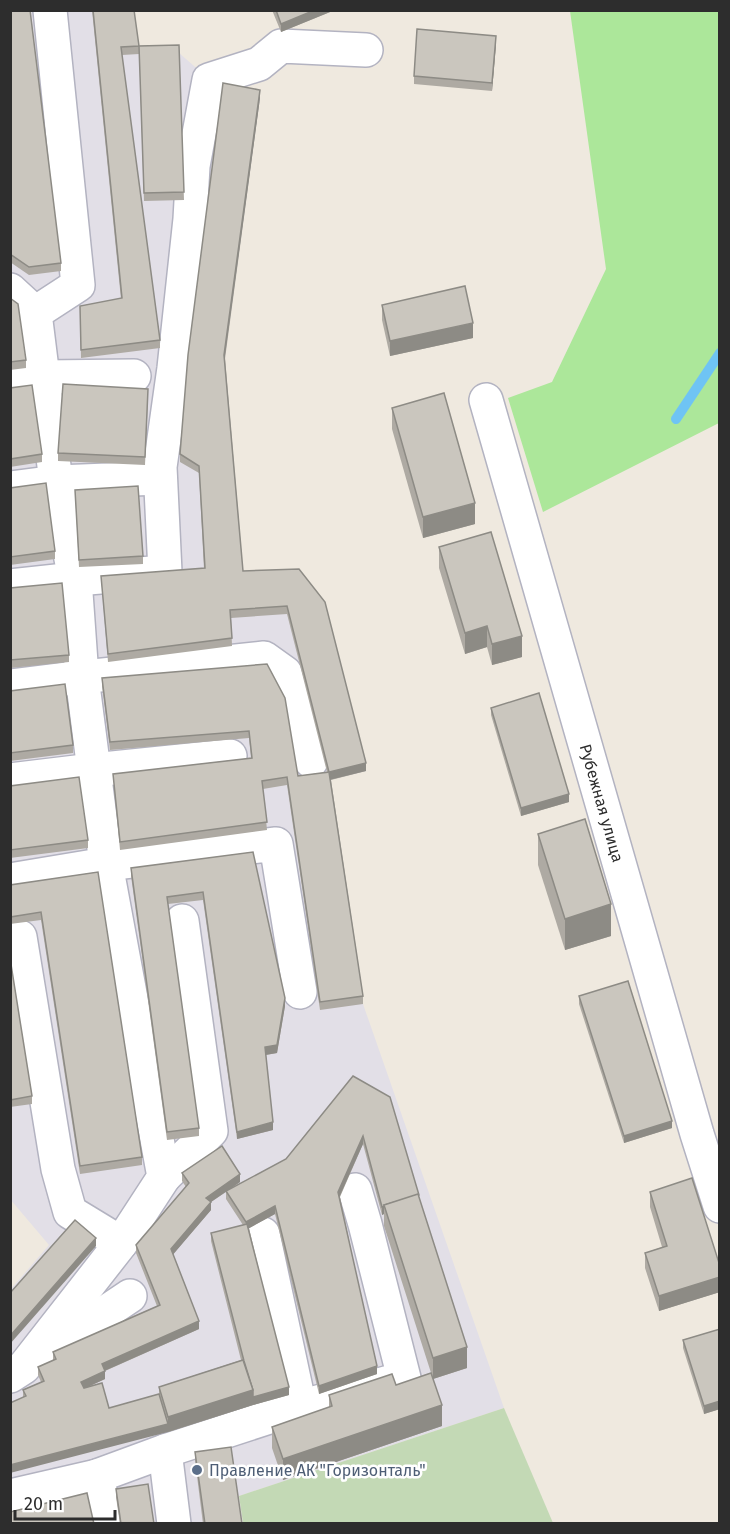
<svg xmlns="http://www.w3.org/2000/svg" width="730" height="1534" font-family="'Fira Sans',sans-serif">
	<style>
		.industrial { fill: #e2dfe7 }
		.green { fill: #ace79a }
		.cemetery { fill: #c3d9b5 }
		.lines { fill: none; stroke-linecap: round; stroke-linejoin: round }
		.stream { stroke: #6fc4f4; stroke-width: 10 }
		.minor-casing { stroke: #b3b3c1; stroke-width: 36 }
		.minor { stroke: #fff; stroke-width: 33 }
		.wall { fill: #aeaaa3; fill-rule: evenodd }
		.shaded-wall { fill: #8d8b85 }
		.building { fill: #cac6be; stroke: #8d8b85; stroke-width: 1.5 }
		.service-dot { fill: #5c6f8a; stroke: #fff; stroke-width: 2 }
		.labels { text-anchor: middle; stroke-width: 5; stroke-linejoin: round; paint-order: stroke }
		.street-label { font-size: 16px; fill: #2d2d2d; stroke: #fff }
		.service-label { font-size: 16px; fill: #4e5e75; stroke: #fff; text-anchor: start }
	</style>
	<rect width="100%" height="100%" fill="#efe9df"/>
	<polygon class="industrial" points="10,11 133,11 139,54 179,53 223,91 260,98 224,363 243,579 325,610 366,771 329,780 363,1004 504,1408 239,1496 243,1523 11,1523 11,1289 49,1245 10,1199"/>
	<polygon class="green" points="570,11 719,11 719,423 543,512 508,398 552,382 606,269"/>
	<polygon class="cemetery" points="504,1408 553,1523 243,1523 239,1496"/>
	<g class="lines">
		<polyline class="stream" points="676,419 720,353"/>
		<defs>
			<g id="minor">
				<polyline points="10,290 35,313"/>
				<polyline points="10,383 42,377 134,376"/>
				<polyline points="486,400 697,1134 720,1206"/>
				<polyline points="10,488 56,482 160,478"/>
				<polyline points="10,586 75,579 165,572 160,467 174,368 190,219 193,166 209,80 259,64 281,46 366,50"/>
				<polyline points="10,686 82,677 264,658 285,673 311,761"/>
				<polyline points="10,780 93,770 230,756"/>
				<polyline points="10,880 106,864 276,844 300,992"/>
				<polyline points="20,937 58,1169 70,1212 121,1243"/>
				<polyline points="164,1177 211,1131 182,921"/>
				<polyline points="263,1234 300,1407"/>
				<polyline points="48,1351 130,1296"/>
				<polyline points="10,1376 24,1367 121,1243 164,1177 106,864 82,677 75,579 56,482 35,313 78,285 50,10"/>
				<polyline points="165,1451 174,1524"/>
				<polyline points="97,1476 107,1524"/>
				<polyline points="10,1496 97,1476 165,1451 300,1407 404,1378 365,1224 355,1190"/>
			</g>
		</defs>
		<use href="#minor" class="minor-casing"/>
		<use href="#minor" class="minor"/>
	</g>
	<g class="wall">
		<polygon points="10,10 61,263 61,271 29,275 10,262"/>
		<polygon points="92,10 134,10 139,46 139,54 122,55 160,340 160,348 81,358 80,306 121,299"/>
		<polygon points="272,10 335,10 281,32"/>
		<polygon points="496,44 492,91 414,84 414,76"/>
		<polygon points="179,45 184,200 144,201 139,46"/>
		<polygon points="260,98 225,359 243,571 299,569 366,771 331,780 363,996 363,1004 320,1010 287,785 263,789 267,830 120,850 113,774 251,758 249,738 110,750 102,686 102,678 267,664 298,776 327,772 287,614 231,618 232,646 108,662 101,576 204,569 199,473 180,462 180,454"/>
		<polygon points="10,298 26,360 26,368 10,370"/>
		<polygon points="382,305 473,338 390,356 382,320"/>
		<polygon points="10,388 42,454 42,462 10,467"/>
		<polygon points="148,397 145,465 58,461 58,453"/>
		<polygon points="392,408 475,524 423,538 392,429"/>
		<polygon points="10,488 55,551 55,559 10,565"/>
		<polygon points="75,490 143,556 143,564 79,567"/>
		<polygon points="439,547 522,657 492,665 487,647 465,654 439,568"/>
		<polygon points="10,588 69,655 69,662 10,668"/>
		<polygon points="10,691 73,745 73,753 10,761"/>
		<polygon points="491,708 569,802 521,816 491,715"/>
		<polygon points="10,786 88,840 88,848 10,858"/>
		<polygon points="538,834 611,936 565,950 538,865"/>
		<polygon points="253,852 285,1006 277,1053 266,1055 273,1130 237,1139 203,900 168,904 199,1128 199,1136 167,1140 131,876 131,868"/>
		<polygon points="98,872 142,1157 142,1165 80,1174 41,920 10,924 10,885"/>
		<polygon points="10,958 32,1096 32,1104 10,1107"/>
		<polygon points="579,996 672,1128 624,1143 579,1004"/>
		<path d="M353 1076 467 1368 433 1379 384 1226V1214L382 1215 363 1144 340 1197 377 1374 319 1394 275 1214 249 1228 289 1395 253 1405 168 1432 23 1398V1390L41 1382 38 1375V1367L53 1361V1352L157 1306 136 1253V1245L186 1187 182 1181V1173L240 1182 232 1188 286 1159ZM226 1192V1199L243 1225 211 1233V1241L241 1360 159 1387V1394L109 1408 88 1387 105 1379V1371L199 1329 173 1254 211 1210V1202Z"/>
		<polygon points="650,1192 720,1266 720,1292 659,1311 645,1268 645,1253 662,1247 650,1207"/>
		<polygon points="720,1329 720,1409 704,1414 683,1348 683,1340"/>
		<polygon points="396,1385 442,1426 283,1480 272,1448 272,1427 329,1407 329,1395"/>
		<polygon points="195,1452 242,1524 203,1524 195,1460"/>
		<polygon points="116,1489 154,1524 120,1524 116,1497"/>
	</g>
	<g class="shaded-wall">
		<polygon points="315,10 335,10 281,32 281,24"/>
		<polygon points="496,36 496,44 492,91 492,83"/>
		<polygon points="260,90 260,98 224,363 224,355"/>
		<polygon points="473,323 473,338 390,356 390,341"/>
		<polygon points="475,503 475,524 423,538 423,517"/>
		<polygon points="487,626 487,647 465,654 465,633"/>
		<polygon points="522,636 522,657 492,665 492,644"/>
		<polygon points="366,763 366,771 329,780 329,772"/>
		<polygon points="569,794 569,802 521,816 521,808"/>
		<polygon points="611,904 611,936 565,950 565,919"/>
		<polygon points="285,998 285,1006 277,1053 265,1055 265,1047"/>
		<polygon points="672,1121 672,1128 624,1143 624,1136"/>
		<polygon points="273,1122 273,1130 237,1139 237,1132"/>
		<polygon points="363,1136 363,1144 338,1200 338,1192"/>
		<polygon points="240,1174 240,1182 211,1202 211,1210 171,1257 171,1249 206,1198"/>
		<polygon points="275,1206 275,1214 246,1230 246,1222"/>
		<polygon points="384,1206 384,1214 382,1215 382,1207"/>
		<polygon points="96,1238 96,1246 10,1344 10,1336"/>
		<polygon points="720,1277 720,1292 659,1311 659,1296"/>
		<polygon points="199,1321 199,1329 102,1372 102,1364"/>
		<polygon points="467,1347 467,1368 433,1379 433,1358"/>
		<polygon points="377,1366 377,1374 319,1394 319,1386"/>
		<polygon points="105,1371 105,1379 81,1390 81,1382"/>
		<polygon points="289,1387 289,1395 253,1405 168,1432 10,1473 10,1465 168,1424 168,1417 253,1390"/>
		<polygon points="720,1401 720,1409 704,1414 704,1406"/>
		<polygon points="442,1405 442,1426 283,1480 283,1459"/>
	</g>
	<g class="building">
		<polygon points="10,10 30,10 61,263 29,267 10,254"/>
		<polygon points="93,10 134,10 139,46 121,47 160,340 81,350 80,306 122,298"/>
		<polygon points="276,10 315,10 281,24"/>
		<polygon points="417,29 496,36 492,83 414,76"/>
		<polygon points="179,45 184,192 144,193 139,46"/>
		<polygon points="223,83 260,90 224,355 243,571 299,569 325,602 366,763 329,772 363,996 320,1002 287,777 262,781 267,822 120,842 113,774 252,758 249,731 110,742 102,678 267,664 285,698 298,776 329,772 287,606 230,610 232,638 108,654 101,576 205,568 199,466 180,454 188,355"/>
		<polygon points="465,286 473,323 390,341 382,305"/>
		<polygon points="10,298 18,304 26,360 10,362"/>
		<polygon points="63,384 148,389 145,457 58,453"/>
		<polygon points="32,385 42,454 10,459 10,388"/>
		<polygon points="444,393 475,503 423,517 392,408"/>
		<polygon points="46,483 55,551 10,557 10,488"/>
		<polygon points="138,486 143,556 79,560 75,490"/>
		<polygon points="491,532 522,636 492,644 487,626 465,633 439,547"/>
		<polygon points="62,583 69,655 10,660 10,588"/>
		<polygon points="65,684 73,745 10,753 10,691"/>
		<polygon points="539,693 569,794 521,808 491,708"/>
		<polygon points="79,777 88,840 10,850 10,786"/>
		<polygon points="585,819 611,904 565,919 538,834"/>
		<polygon points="253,852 285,998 277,1045 265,1047 273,1122 237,1132 203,892 167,897 199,1128 167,1132 131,868"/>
		<polygon points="98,872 142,1157 80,1166 41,912 10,917 10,885"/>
		<polygon points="10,958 32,1096 10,1100"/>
		<polygon points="628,981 672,1121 624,1136 579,996"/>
		<polygon points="353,1076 390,1097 419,1195 384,1205 385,1206 382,1207 363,1136 338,1192 377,1366 319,1386 275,1206 246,1222 226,1191 286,1159"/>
		<polygon points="222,1146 240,1174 206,1198 211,1202 171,1249 199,1321 102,1364 105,1371 81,1382 84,1388 102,1383 109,1408 159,1394 168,1424 10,1465 10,1403 26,1396 23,1390 44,1381 38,1367 56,1359 53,1352 160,1305 136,1245 189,1183 182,1173"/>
		<polygon points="692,1178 720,1266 720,1277 659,1296 645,1253 667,1246 650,1192"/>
		<polygon points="418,1194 467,1347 433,1358 384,1205"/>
		<polygon points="75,1220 96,1238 10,1336 10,1293"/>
		<polygon points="247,1224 289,1387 253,1397 253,1390 244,1361 211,1233"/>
		<polygon points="720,1329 720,1401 704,1406 683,1340"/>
		<polygon points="243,1360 253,1390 168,1417 159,1387"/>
		<polygon points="431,1373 442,1405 283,1459 272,1427 332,1406 329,1395 392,1374 396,1385"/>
		<polygon points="231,1447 242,1524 205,1524 195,1452"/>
		<polygon points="148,1484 154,1524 121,1524 116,1489"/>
		<polygon points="87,1493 94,1524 10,1524 10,1512"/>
	</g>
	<circle class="service-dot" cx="197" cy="1470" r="6"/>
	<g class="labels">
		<g class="street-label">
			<text transform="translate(602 803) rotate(74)" y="6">Рубежная улица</text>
		</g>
		<g class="service-label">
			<text x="209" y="1476">Правление АК "Горизонталь"</text>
		</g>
	</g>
	<rect width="730" height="1534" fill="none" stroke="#2d2d2d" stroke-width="24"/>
	<path d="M15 1510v9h100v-9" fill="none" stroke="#2d2d2d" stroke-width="3"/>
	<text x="24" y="1510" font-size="18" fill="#2d2d2d" stroke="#ffffff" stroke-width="4.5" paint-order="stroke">20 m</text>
</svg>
